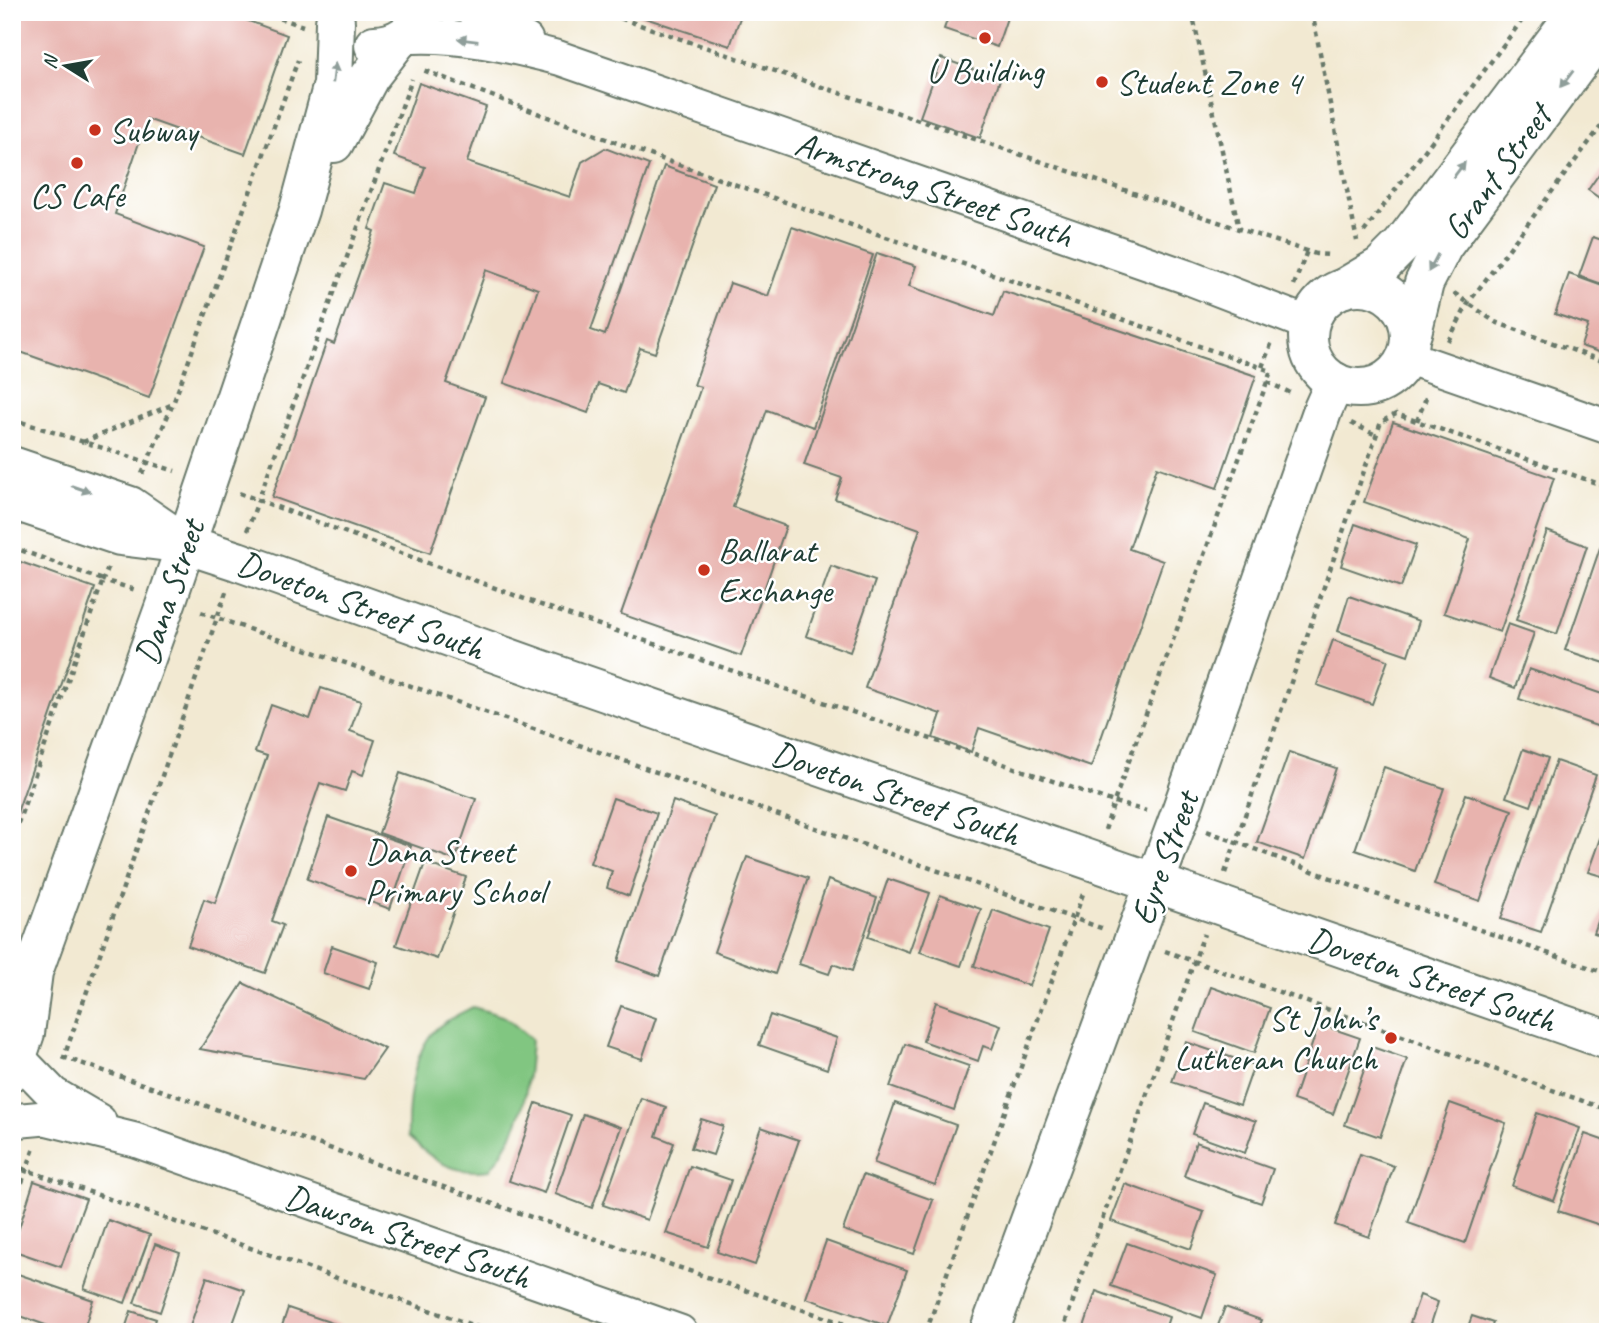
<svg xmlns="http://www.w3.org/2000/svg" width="1620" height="1344" font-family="Caveat,sans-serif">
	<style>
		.green { fill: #81c681; stroke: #50825a; stroke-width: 2 }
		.building { fill: #e8b3ae }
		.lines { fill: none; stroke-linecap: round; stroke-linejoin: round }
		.minor-casing { stroke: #69796b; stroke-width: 37 }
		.tertiary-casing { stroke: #69796b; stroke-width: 42 }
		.secondary-casing { stroke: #69796b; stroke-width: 42 }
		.trunk-casing { stroke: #69796b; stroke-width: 42 }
		.path { stroke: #69796b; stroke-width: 4.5; stroke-dasharray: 5 5; stroke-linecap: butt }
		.minor { stroke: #fff; stroke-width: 33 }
		.tertiary { stroke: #fff; stroke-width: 38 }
		.secondary { stroke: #fff; stroke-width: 38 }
		.trunk { stroke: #fff; stroke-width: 38 }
		.oneway { fill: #8f9e9a }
		.poi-dot { fill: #c8321e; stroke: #fff; stroke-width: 2.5 }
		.labels { text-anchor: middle; stroke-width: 5; stroke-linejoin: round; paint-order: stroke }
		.poi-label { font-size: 35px; fill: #1f3d34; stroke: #fff; text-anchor: start }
		.street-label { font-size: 35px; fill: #1f3d34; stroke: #fff }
	</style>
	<rect width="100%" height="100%" fill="#fff"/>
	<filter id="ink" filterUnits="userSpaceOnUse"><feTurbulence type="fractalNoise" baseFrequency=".0143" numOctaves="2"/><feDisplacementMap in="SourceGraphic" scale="14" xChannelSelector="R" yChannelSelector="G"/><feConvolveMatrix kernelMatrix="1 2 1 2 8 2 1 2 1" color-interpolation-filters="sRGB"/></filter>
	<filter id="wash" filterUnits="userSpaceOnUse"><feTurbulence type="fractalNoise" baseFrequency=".00686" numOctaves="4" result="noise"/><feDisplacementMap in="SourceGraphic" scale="28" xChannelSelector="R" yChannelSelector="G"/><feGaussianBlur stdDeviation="1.57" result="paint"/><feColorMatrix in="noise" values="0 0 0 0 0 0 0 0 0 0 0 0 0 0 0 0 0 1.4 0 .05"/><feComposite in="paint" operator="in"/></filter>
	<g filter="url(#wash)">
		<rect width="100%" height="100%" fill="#f2e9d2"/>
		<path class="green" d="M473 1007 505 1017 531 1039C528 1094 524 1125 490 1170 451 1175 437 1162 408 1137 407 1107 412 1053 435 1030 445 1020 461 1013 473 1007Z"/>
		<g id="blocks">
			<g class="building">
				<polygon points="12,12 224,12 287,35 245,154 147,119 115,214 204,247 149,398 12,349"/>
				<polygon points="627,12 742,12 730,46"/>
				<polygon points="950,12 1009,12 997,47 944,29"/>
				<polygon points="941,58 1000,79 980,138 920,117"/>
				<polygon points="419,83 486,107 467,162 570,197 582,162 605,148 649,165 591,330 605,335 664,166 714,184 655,353 640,348 624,393 598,384 588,413 504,383 538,289 486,270 446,383 485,397 430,553 272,497 327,341 334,344 374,231 369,229 385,183 416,193 425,167 394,156"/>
				<polygon points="1608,161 1608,204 1588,190"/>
				<polygon points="792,227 873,255 813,427 767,410 733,507 786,526 741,656 621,614 701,387 694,385 730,283 768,296"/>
				<polygon points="1593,237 1608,242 1608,286 1579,276"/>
				<polygon points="877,253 916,266 909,286 994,316 1003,291 1256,376 1217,488 1157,467 1129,549 1163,561 1091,767 979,728 971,752 933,738 941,714 865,688 920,529 835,499 842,478 804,465"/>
				<polygon points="1569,274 1608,288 1608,355 1581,346 1588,325 1555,314"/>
				<polygon points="1393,422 1554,478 1500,632 1444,613 1470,539 1364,502"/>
				<polygon points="1355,524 1416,545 1401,587 1341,566"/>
				<polygon points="1547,531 1587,546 1557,634 1516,620"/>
				<polygon points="1600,548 1608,550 1608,664 1565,650"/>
				<polygon points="12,559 95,588 13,824 12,824"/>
				<polygon points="831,566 875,581 850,652 806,636"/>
				<polygon points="1349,596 1419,621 1408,655 1338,631"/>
				<polygon points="1508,624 1534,633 1515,688 1489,678"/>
				<polygon points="1333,640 1388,660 1372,704 1317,685"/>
				<polygon points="1529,669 1608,696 1608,730 1519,699"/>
				<polygon points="321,688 361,701 350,731 375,740 363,775 352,771 345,791 320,783 272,921 283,925 265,973 188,946 204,899 215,903 267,756 255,752 271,705 310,719"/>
				<polygon points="1523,749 1548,758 1531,806 1506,797"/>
				<polygon points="1289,752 1336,768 1305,859 1257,842"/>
				<polygon points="1556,761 1596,775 1541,932 1501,919"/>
				<polygon points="1384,767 1444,788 1415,871 1355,850"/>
				<polygon points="400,773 476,799 455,860 379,833"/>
				<polygon points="1466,794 1512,810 1480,901 1434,885"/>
				<polygon points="613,798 657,813 629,896 607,888 612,871 590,863"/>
				<polygon points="673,801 715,816 659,976 618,961"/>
				<polygon points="328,817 411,846 390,909 307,879"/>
				<polygon points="1604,827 1608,828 1605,877 1588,872"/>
				<polygon points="747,857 808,878 775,974 714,952"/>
				<polygon points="425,863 466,877 437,959 396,945"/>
				<polygon points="888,879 930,893 909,952 868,937"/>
				<polygon points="828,880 877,898 852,971 833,964 829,974 799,964"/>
				<polygon points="940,895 981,909 961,966 920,952"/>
				<polygon points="1607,896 1608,896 1608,938 1594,933"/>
				<polygon points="993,910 1049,930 1029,986 974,966"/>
				<polygon points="332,946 378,962 369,989 323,973"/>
				<polygon points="243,983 385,1049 364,1079 200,1049"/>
				<polygon points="1211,987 1270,1008 1254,1053 1195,1032"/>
				<polygon points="936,1002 1001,1025 992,1049 983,1046 978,1061 923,1041"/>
				<polygon points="621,1006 656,1018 642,1059 606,1047"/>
				<polygon points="770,1015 837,1038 827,1069 759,1045"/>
				<polygon points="1319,1024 1360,1038 1333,1114 1293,1100"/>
				<polygon points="1186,1042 1254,1065 1240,1105 1172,1082"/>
				<polygon points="905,1044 969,1066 954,1110 890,1087"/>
				<polygon points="1372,1047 1407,1059 1380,1137 1345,1125"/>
				<polygon points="641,1098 666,1107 656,1136 674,1143 647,1220 603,1205"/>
				<polygon points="536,1103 571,1115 544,1193 509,1181"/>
				<polygon points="895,1103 956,1125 935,1185 874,1163"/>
				<polygon points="1203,1103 1256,1121 1245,1153 1192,1134"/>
				<polygon points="1450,1103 1506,1123 1465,1243 1408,1223"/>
				<polygon points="1537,1113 1580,1128 1554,1201 1512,1186"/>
				<polygon points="583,1114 621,1127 592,1208 555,1194"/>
				<polygon points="701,1119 723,1126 713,1155 691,1148"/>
				<polygon points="761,1127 799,1140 755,1265 717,1252"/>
				<polygon points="1585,1134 1608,1142 1608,1213 1603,1226 1558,1211"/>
				<polygon points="1196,1142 1273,1169 1261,1203 1184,1176"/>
				<polygon points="1360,1154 1394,1166 1369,1237 1335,1225"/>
				<polygon points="690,1166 731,1180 708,1247 666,1233"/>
				<polygon points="863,1175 933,1200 914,1254 843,1230"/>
				<polygon points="34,1181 86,1199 61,1267 12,1250"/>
				<polygon points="1125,1184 1204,1212 1191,1249 1111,1221"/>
				<polygon points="108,1220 150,1235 125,1303 84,1289"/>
				<polygon points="826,1241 907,1270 887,1326 806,1298"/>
				<polygon points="1127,1243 1217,1275 1202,1318 1111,1286"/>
				<polygon points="155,1244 180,1253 160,1312 134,1303"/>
				<polygon points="18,1274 93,1300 83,1332 65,1332 12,1313 12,1292"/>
				<polygon points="207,1277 245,1290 230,1332 188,1332"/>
				<polygon points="1096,1291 1169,1317 1164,1332 1096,1332 1084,1327"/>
				<polygon points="1420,1295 1438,1302 1429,1330 1410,1323"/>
				<polygon points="1225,1307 1261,1320 1256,1332 1216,1331"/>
				<polygon points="288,1308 350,1329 350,1332 280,1332"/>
				<polygon points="131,1311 156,1319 152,1332 124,1332"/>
				<polygon points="1472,1316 1493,1323 1490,1332 1466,1332"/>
				<polygon points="12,1323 36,1331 36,1332 12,1332"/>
			</g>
		</g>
	</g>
	<g filter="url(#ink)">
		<use href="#blocks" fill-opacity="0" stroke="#69796b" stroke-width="2"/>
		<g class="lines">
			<defs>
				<g id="minor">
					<polyline points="474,12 526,40"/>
					<path d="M403 37C455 33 509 45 559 58L1187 277 1309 324"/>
					<polyline points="1407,357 1608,427"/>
					<polyline points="17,1057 53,1094 99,1121"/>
					<polyline points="12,1121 45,1118 135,1140 680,1332"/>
				</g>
				<g id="tertiary">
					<path d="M374 45C397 45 414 33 424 12"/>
					<polyline points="334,143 370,76 398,40"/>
					<polyline points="12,1071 25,1033 33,972 167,600 299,210 333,84 335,22"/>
				</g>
				<g id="secondary">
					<circle cx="1359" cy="337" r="51"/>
					<polyline points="1344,288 1381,266 1402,245 1577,12"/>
					<polyline points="1412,333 1424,283 1443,246 1608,24"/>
					<polyline points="989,1332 1178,820 1323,409 1335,382"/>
				</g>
				<g id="trunk">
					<polyline points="12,466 130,506 181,541"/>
					<polyline points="12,500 120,536 185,544 237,561 548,672 1608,1040"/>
				</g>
			</defs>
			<use href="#minor" class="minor-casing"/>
			<use href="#tertiary" class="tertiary-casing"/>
			<use href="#secondary" class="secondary-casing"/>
			<use href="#trunk" class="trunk-casing"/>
			<g class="path">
				<polyline points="261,12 303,26"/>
				<polyline points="602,12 1239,229 1316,254 1330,255"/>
				<polyline points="1192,12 1239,229"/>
				<polyline points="1312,12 1357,241"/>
				<polyline points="1364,232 1528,12"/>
				<polyline points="1294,285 1307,251"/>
				<polyline points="1454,293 1495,322 1608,363"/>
				<polyline points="1448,341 1469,302 1608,117"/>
				<polyline points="1262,367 1272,342"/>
				<polyline points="1267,382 1293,394"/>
				<polyline points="12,419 175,471"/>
				<polyline points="1417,421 1427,395"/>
				<polyline points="1351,423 1376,435"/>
				<polyline points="83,442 171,405"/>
				<polyline points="142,474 173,404 298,60"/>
				<polyline points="239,493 541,605 1114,802 1271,371 636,150 420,69"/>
				<polyline points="247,531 412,79"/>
				<polyline points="12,547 103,580 12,840"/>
				<polyline points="108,568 103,580 136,590"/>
				<polyline points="226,592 217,618 1104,929"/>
				<polyline points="1105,830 1114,802 1146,811"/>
				<polyline points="1207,831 1352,886 1608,974"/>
				<polyline points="1225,873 1381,422 1396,414 1608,487"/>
				<polyline points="1165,951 1608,1110"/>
				<polyline points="63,1057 868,1332"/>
				<polyline points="63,1060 217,618 198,611"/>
				<polyline points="12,1165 492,1332"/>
				<polyline points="12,1211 34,1148"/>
				<polyline points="926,1332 1084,891"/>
				<polyline points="1062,1332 1204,934"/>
			</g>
			<use href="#minor" class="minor"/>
			<use href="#tertiary" class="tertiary"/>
			<use href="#secondary" class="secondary"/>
			<use href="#trunk" class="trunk"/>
		</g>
		<defs><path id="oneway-solid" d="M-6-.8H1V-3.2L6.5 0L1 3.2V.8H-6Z" transform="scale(1.75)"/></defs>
		<g class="oneway">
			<use href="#oneway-solid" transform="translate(468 40) rotate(-173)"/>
			<use href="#oneway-solid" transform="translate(334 73) rotate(-83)"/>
			<use href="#oneway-solid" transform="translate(1567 79) rotate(127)"/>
			<use href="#oneway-solid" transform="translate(1459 170) rotate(-53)"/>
			<use href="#oneway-solid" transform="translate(1433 263) rotate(118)"/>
			<use href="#oneway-solid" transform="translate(81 489) rotate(19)"/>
		</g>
	</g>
	<g class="poi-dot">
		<circle cx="985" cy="38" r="7"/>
		<circle cx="1102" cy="82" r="7"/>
		<circle cx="95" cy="130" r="7"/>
		<circle cx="77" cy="163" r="7"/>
		<circle cx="704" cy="570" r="7"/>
		<circle cx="351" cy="871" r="7"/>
		<circle cx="1391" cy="1038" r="7"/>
	</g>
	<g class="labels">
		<g class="poi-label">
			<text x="985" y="82" text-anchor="middle">U Building</text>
			<text x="1116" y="94">Student Zone 4</text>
			<text x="109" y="142">Subway</text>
			<text x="77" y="207" text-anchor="middle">CS Cafe</text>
			<text x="718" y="562">Ballarat<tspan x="718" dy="40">Exchange</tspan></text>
			<text x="365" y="863">Dana Street<tspan x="365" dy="40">Primary School</tspan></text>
			<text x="1377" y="1030" text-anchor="end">St John’s<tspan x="1377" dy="40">Lutheran Church</tspan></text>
		</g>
		<g class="street-label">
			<text transform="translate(1497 172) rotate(-54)" y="12">Grant Street</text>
			<text transform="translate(934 189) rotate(19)" y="12">Armstrong Street South</text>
			<text transform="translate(169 592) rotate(-71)" y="12">Dana Street</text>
			<text transform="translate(361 605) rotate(20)" y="12">Doveton Street South</text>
			<text transform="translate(896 793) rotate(19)" y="12">Doveton Street South</text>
			<text transform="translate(1164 858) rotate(-70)" y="12">Eyre Street</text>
			<text transform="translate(1432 979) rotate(19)" y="12">Doveton Street South</text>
			<text transform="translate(408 1236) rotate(19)" y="12">Dawson Street South</text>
		</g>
	</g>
	<rect width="1620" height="1344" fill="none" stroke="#fff" stroke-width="42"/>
	<g transform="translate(66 66) rotate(281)" stroke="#ffffff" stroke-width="5" paint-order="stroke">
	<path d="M0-5L12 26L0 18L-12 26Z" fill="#1f3d34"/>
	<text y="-10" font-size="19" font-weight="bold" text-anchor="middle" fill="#1f3d34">N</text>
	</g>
</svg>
